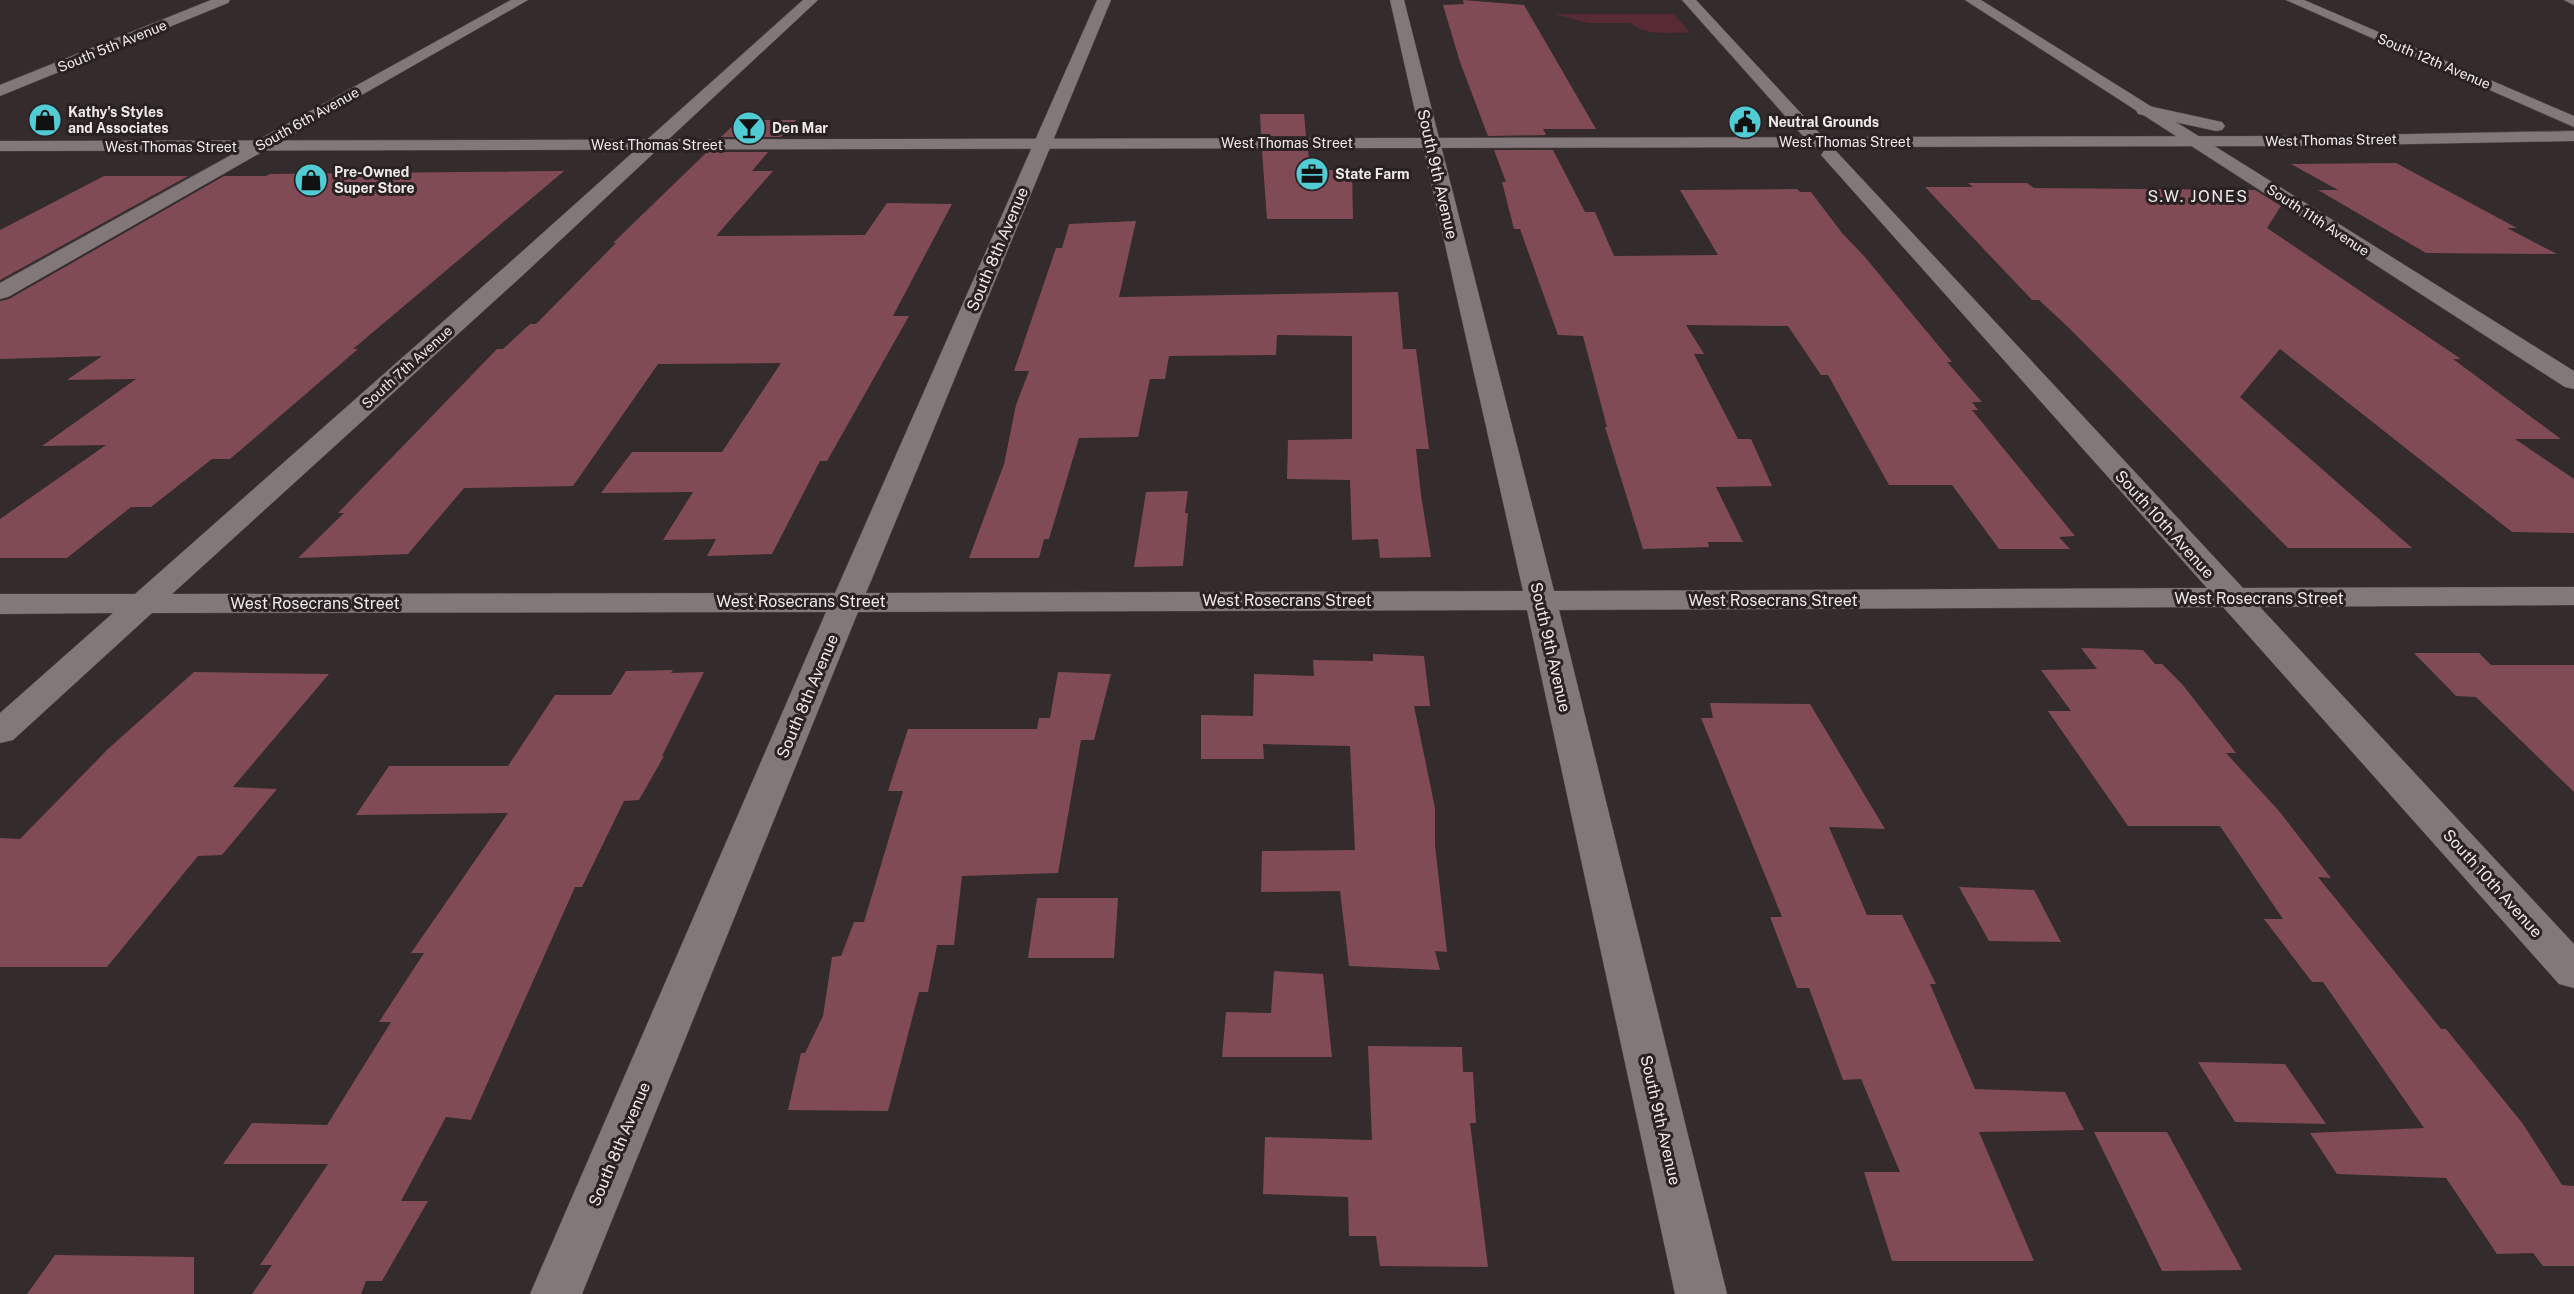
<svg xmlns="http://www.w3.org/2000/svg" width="2574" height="1294" font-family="'Public Sans',sans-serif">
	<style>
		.green { fill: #582a34 }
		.building { fill: #814b56 }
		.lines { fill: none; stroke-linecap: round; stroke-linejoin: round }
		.street-casing { stroke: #4e4748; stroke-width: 1 }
		.secondary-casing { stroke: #4e4748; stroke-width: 1 }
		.street { fill: #827879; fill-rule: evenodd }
		.secondary { fill: #827879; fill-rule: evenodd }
		.labels { text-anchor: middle; stroke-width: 6; stroke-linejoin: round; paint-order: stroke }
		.far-street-label { font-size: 14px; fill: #f0eaeb; stroke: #2a2123 }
		.far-poi-label { font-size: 14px; font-weight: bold; fill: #f0eaeb; stroke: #2a2123; text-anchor: start }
		.street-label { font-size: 16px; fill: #f0eaeb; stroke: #2a2123 }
		.far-quarter-label { font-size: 16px; letter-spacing: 1.5px; fill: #f0eaeb; stroke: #2a2123 }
	</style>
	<rect width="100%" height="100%" fill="#342b2c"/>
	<path class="green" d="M1555 14H1674L1690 33C1672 32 1645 37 1631 23H1588Z"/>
	<g class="building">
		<polygon points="1463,0 1524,5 1596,129 1543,129 1546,135 1488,136 1460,62 1443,5 1464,4"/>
		<polygon points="1260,114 1304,114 1306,136 1261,136"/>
		<polygon points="739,120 796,120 781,137 721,137"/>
		<polygon points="1308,150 1310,169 1352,171 1353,219 1267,219 1262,151"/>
		<polygon points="1494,150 1553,150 1585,212 1595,212 1614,256 1718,255 1680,190 1797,189 1800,192 1811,192 1842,233 1864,256 1952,362 1947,362 1982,402 1972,402 1978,410 1972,410 2075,536 2059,537 2070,549 1999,549 1952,485 1889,485 1828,375 1821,375 1788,326 1686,325 1704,354 1694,354 1738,439 1751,439 1772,486 1716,487 1743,542 1708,542 1709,547 1643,549 1605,427 1607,427 1583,336 1558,335 1520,229 1514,229 1502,182 1506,182"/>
		<polygon points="707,152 768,152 752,171 773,171 716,236 865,235 887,203 952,204 893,316 909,316 827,461 820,461 772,554 707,556 716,539 663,540 693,492 601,493 632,452 722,452 781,363 658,364 573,486 464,488 408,554 298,558 344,513 338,513 497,349 503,349 530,324 536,324 616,243 613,243"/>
		<polygon points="2396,163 2517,228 2507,228 2557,254 2426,253 2318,190 2338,190 2291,164"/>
		<polygon points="564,171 353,349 358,349 230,459 212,459 151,507 131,507 67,558 0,558 0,519 106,445 42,446 136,379 67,380 102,356 0,359 0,301 9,299 224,176 266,176 270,174"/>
		<polygon points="104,176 188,176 0,280 0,230"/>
		<polygon points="1968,183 2027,183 2034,188 2255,190 2281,206 2267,228 2461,359 2453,359 2561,439 2515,439 2574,479 2574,533 2512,532 2280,349 2240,397 2412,548 2288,548 2069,328 2039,300 2032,300 1925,187 1973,187"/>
		<polygon points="1136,221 1119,297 1398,292 1403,349 1416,349 1429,449 1416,449 1421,495 1431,557 1380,558 1378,539 1352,540 1350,480 1287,479 1288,440 1352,439 1352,336 1277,335 1276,355 1169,356 1165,379 1150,379 1138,437 1079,438 1049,539 1044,539 1039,558 969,558 1004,464 1016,405 1029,371 1014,371 1056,248 1062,248 1069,224"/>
		<polygon points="1188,491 1185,513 1188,513 1183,566 1134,567 1146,492"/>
		<polygon points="2081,648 2143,650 2155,664 2162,664 2182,684 2236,753 2226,753 2279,811 2331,878 2318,877 2441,1029 2446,1029 2523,1124 2562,1185 2574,1186 2574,1266 2543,1266 2533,1253 2497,1254 2446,1178 2337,1174 2310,1133 2424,1128 2323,982 2312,982 2264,919 2283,919 2220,826 2128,826 2048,711 2071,711 2041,670 2097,669"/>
		<polygon points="2414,653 2479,653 2491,665 2574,665 2574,792 2476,697 2456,696"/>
		<polygon points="1373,654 1424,656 1430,706 1414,706 1435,808 1435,845 1447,952 1435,951 1440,970 1349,966 1340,891 1261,892 1262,851 1355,850 1350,746 1263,744 1264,759 1201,759 1201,715 1253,716 1254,674 1314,676 1313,660 1373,661"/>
		<polygon points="673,670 671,673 704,672 662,756 664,756 639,800 624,801 582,887 575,887 471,1120 446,1117 401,1201 428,1201 382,1281 366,1281 361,1294 252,1294 272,1265 260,1265 328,1164 223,1164 252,1123 327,1125 391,1022 379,1022 424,953 411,953 508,813 356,815 389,766 508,766 555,695 611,695 626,671"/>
		<polygon points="194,672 329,674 233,787 277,789 222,855 198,856 107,967 0,967 0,838 20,839 108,749"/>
		<polygon points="1058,672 1111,674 1094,740 1081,740 1058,873 962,876 954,945 937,945 928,992 919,992 888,1111 788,1110 801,1053 805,1053 823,1016 832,957 841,956 854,922 864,922 903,791 888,791 908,729 1037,729 1039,718 1050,718"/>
		<polygon points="1710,703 1810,704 1885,829 1829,827 1867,915 1902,915 1936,984 1930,984 1975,1089 2065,1092 2084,1130 1979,1132 2034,1261 1892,1261 1864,1172 1900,1172 1861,1079 1843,1080 1809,988 1797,988 1770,917 1782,917 1701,718 1713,718"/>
		<polygon points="1959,887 2034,890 2061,942 1989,941"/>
		<polygon points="1037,898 1118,898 1114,958 1028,958"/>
		<polygon points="1274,971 1323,974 1332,1057 1222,1057 1226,1012 1271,1013"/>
		<polygon points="1368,1046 1462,1047 1463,1072 1473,1072 1476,1123 1470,1123 1488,1267 1380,1266 1376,1236 1349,1236 1348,1197 1263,1194 1265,1137 1372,1140"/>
		<polygon points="2198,1062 2285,1064 2326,1124 2235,1122"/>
		<polygon points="2094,1132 2167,1132 2242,1270 2162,1271"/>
		<polygon points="55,1255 194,1257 194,1294 27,1294"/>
	</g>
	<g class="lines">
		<defs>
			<g id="street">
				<polygon points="211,0 230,0 228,3 0,96 0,85"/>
				<polygon points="511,0 528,0 8,297 0,299 0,283"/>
				<polygon points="803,0 818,0 523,275 172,594 835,593 1097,0 1111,0 866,593 1523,591 1390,0 1404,0 1554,591 2207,588 1821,155 1824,151 1836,151 2243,588 2574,587 2574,605 2260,607 2574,944 2574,988 2559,984 2223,607 1559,610 1727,1294 1675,1294 1527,610 858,612 582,1294 530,1294 826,612 152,613 13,740 0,743 0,713 113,613 0,614 0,594 135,594 507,265"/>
				<polygon points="1682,0 1696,0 1824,138 1827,142 1824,146 1812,146"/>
				<polygon points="1965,0 1981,0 2574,371 2574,389 2565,387"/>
				<polygon points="2286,0 2304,0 2574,116 2574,127"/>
				<polygon points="2564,0 2574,0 2574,5"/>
			</g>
			<g id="secondary">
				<polygon points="2144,105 2222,122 2225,126 2222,130 2216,131 2138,114 2136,110"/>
				<polygon points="2574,131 2574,141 2308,146 0,151 0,141 2308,136"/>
			</g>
		</defs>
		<use href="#street" class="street-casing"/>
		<use href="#secondary" class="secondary-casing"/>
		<use href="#street" class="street"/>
		<use href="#secondary" class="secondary"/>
	</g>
	<defs>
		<symbol id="shop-disc" viewBox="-11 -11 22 22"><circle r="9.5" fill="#51ccd4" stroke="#2a2123"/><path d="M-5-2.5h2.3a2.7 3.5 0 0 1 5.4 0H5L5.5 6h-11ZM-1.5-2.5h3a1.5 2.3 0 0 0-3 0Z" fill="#111"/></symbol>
		<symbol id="civic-disc" viewBox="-11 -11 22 22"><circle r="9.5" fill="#51ccd4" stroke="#2a2123"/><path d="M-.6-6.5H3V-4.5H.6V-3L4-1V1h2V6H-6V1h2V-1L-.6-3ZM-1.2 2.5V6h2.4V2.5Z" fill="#111"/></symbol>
		<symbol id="bar-disc" viewBox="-11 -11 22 22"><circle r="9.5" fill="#51ccd4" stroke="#2a2123"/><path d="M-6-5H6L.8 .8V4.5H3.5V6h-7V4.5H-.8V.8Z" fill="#111"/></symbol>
		<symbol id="office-disc" viewBox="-11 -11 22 22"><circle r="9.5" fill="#51ccd4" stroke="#2a2123"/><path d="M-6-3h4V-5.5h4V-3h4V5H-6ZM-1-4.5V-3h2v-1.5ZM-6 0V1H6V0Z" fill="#111"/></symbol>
	</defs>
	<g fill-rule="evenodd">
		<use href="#shop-disc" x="26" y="101" width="38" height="38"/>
		<use href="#civic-disc" x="1726" y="103" width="38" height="38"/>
		<use href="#bar-disc" x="730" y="109" width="38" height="38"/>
		<use href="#office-disc" x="1293" y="155" width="38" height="38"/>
		<use href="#shop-disc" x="292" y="161" width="38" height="38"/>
	</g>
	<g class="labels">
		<g class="far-street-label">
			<text transform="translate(112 46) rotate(-22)" y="5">South 5th Avenue</text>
			<text transform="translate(2434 61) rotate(23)" y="5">South 12th Avenue</text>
			<text transform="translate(307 119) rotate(-29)" y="5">South 6th Avenue</text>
			<text transform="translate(2331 140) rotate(-1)" y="5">West Thomas Street</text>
			<text x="1845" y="147">West Thomas Street</text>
			<text x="1287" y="148">West Thomas Street</text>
			<text x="657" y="150">West Thomas Street</text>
			<text x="171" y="152">West Thomas Street</text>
			<text transform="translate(2318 220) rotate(33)" y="5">South 11th Avenue</text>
			<text transform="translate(407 367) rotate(-42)" y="5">South 7th Avenue</text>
		</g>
		<g class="far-poi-label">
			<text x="68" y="117">Kathy's Styles<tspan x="68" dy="16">and Associates</tspan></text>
			<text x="1768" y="127">Neutral Grounds</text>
			<text x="772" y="133">Den Mar</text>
			<text x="334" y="177">Pre-Owned<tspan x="334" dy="16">Super Store</tspan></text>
			<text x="1335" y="179">State Farm</text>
		</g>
		<g class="street-label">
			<text transform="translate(1438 174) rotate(77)" y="6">South 9th Avenue</text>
			<text transform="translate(997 249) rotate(-67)" y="6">South 8th Avenue</text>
			<text transform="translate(2165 524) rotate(48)" y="6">South 10th Avenue</text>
			<text x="2259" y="604">West Rosecrans Street</text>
			<text x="1287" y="606">West Rosecrans Street</text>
			<text x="1773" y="606">West Rosecrans Street</text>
			<text x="801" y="607">West Rosecrans Street</text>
			<text x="315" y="609">West Rosecrans Street</text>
			<text transform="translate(1551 647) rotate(77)" y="6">South 9th Avenue</text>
			<text transform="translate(807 696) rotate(-67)" y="6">South 8th Avenue</text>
			<text transform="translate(2493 883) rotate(48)" y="6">South 10th Avenue</text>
			<text transform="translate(1661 1120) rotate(77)" y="6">South 9th Avenue</text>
			<text transform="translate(619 1144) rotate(-67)" y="6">South 8th Avenue</text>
		</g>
		<g class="far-quarter-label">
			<text x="2198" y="202">S.W. JONES</text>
		</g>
	</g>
</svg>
